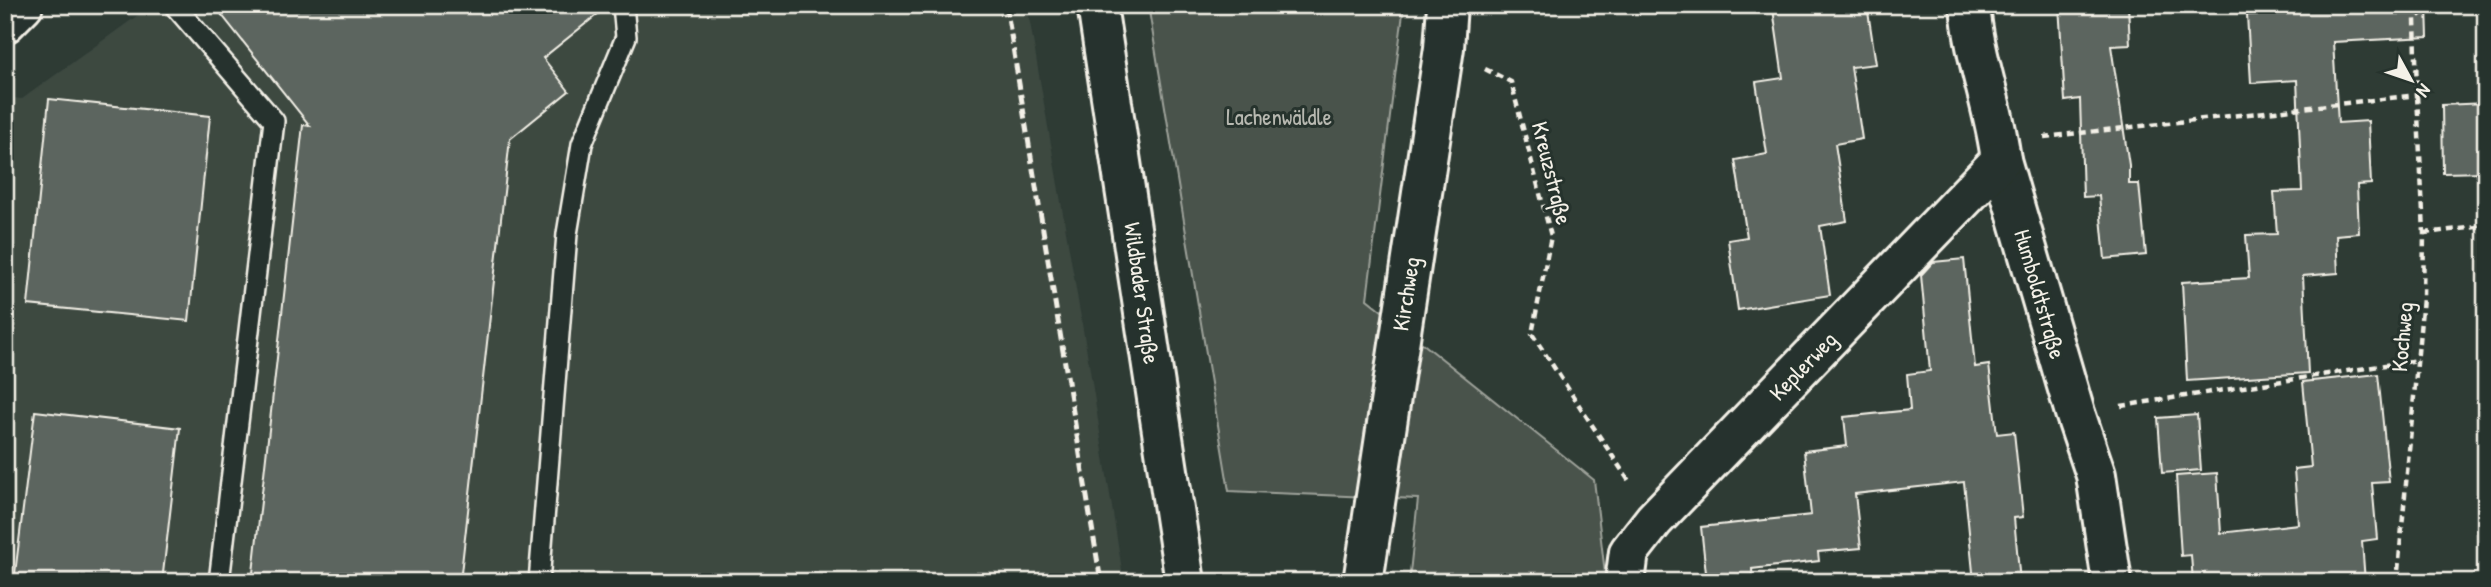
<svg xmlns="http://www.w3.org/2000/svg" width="2491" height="587" font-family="'Patrick Hand',sans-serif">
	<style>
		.built { fill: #3c4841 }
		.green { fill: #48524c; stroke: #9ea29a; stroke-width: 2 }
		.building { fill: #5c655e; stroke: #f4f1e8; stroke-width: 2 }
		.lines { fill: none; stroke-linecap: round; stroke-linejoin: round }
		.service-casing { stroke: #f4f1e8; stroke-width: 24 }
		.minor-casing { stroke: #f4f1e8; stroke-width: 44 }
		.primary-casing { stroke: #f4f1e8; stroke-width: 44 }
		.path { stroke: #f4f1e8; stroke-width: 4.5; stroke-dasharray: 7 5; stroke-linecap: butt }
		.service { stroke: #26332d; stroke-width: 19 }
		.minor { stroke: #26332d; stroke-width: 38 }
		.primary { stroke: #26332d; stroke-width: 38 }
		.rail { stroke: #f4f1e8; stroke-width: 5; stroke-dasharray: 10 5; stroke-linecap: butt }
		.labels { text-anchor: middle; stroke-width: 6; stroke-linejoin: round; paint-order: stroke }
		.park-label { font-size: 23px; fill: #b8b9b1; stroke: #26332d }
		.street-label { font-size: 23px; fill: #f4f1e8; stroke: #26332d }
	</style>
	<rect width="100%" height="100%" fill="#2e3b34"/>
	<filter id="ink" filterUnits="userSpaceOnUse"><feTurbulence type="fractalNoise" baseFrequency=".0143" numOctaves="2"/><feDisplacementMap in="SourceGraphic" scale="14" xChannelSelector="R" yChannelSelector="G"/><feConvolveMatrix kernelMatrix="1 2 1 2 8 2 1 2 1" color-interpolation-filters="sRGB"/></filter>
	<g filter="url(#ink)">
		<polygon class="built" points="152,5 1027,5 1090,370 1124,582 5,582 5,97 22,99"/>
		<polygon class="green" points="1148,5 1404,5 1367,299 1594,480 1606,582 1409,582 1418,499 1229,491"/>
		<g class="building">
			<polygon points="214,5 609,5 543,58 569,91 510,139 460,582 252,582 303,125 310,126"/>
			<polygon points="1797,5 1867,5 1876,64 1851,67 1862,139 1835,144 1847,221 1820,226 1830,295 1738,310 1728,240 1747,237 1735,160 1767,154 1756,82 1783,78 1773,9"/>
			<polygon points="2059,5 2128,5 2130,45 2111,46 2129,165 2129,184 2139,184 2146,255 2105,259 2099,196 2083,197 2080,99 2065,101"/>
			<polygon points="2279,5 2427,5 2428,37 2333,42 2338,123 2368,121 2371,184 2357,185 2359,233 2336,235 2338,273 2303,276 2308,373 2187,381 2182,282 2249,278 2246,235 2277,234 2274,192 2302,191 2297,80 2251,83 2247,15 2279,13"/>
			<polygon points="49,99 210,116 189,321 28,305"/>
			<polygon points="2486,103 2486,172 2443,173 2442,105"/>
			<polygon points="1964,259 1975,367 1989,365 1997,434 2014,432 2023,517 2014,518 2020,582 1974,582 1964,482 1855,494 1861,548 1818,552 1819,561 1752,569 1753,582 1707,582 1701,527 1811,515 1804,451 1847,446 1844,417 1910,410 1907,374 1930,371 1921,275 1933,262"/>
			<polygon points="2378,374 2389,482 2372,483 2377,539 2362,541 2365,582 2193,582 2191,555 2181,556 2176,476 2217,473 2221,533 2298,524 2294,469 2311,467 2303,382"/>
			<polygon points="35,411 180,428 162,582 14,582"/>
			<polygon points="2197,415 2201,470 2162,473 2158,418"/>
		</g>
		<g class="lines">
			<defs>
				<g id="service">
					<polyline points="174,5 274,121 219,582"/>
					<polyline points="539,582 567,234 582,144 626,37 623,5"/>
				</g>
				<g id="minor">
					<path d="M1970 5C1974 58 1995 108 2001 160L2075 413 2096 475 2112 582"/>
					<polyline points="5,23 23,5"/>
					<polyline points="1363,582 1444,48 1447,5"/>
					<polyline points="1625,582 1629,552 1654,520 2001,160"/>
				</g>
				<polyline id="primary" points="1097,5 1185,582"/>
			</defs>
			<use href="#service" class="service-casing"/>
			<use href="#minor" class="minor-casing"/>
			<use href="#primary" class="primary-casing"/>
			<g class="path">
				<polyline points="1485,69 1511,82 1551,236 1532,334 1629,481"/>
				<polyline points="2044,137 2417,95 2415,19 2431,5"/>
				<polyline points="2424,233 2486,226"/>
				<polyline points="2121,406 2418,360"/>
				<polyline points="2397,582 2423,298 2424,233 2417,95"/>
			</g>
			<use href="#service" class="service"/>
			<use href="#minor" class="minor"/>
			<use href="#primary" class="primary"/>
			<polyline class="rail" points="1006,5 1101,582"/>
		</g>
	</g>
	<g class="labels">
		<g class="park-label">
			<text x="1279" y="125">Lachenwäldle</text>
		</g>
		<g class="street-label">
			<text transform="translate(1552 173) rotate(76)" y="8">Kreuzstraße</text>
			<text transform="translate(1142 293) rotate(82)" y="8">Wildbader Straße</text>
			<text transform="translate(1406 294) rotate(-81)" y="8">Kirchweg</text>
			<text transform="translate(2040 294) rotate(74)" y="8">Humboldtstraße</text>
			<text transform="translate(2402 337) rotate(-85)" y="8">Kochweg</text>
			<text transform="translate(1803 366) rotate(-46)" y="8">Keplerweg</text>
		</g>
	</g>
	<rect width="2491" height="587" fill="none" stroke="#26332d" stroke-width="28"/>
	<rect x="14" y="14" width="2463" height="559" fill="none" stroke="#f4f1e8" stroke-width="2.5" filter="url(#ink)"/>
	<g transform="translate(2411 80) rotate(130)" stroke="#26332d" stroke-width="5" paint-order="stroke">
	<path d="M0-5L12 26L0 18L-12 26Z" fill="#f4f1e8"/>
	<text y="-10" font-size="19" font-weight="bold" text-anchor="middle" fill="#f4f1e8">N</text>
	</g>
</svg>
